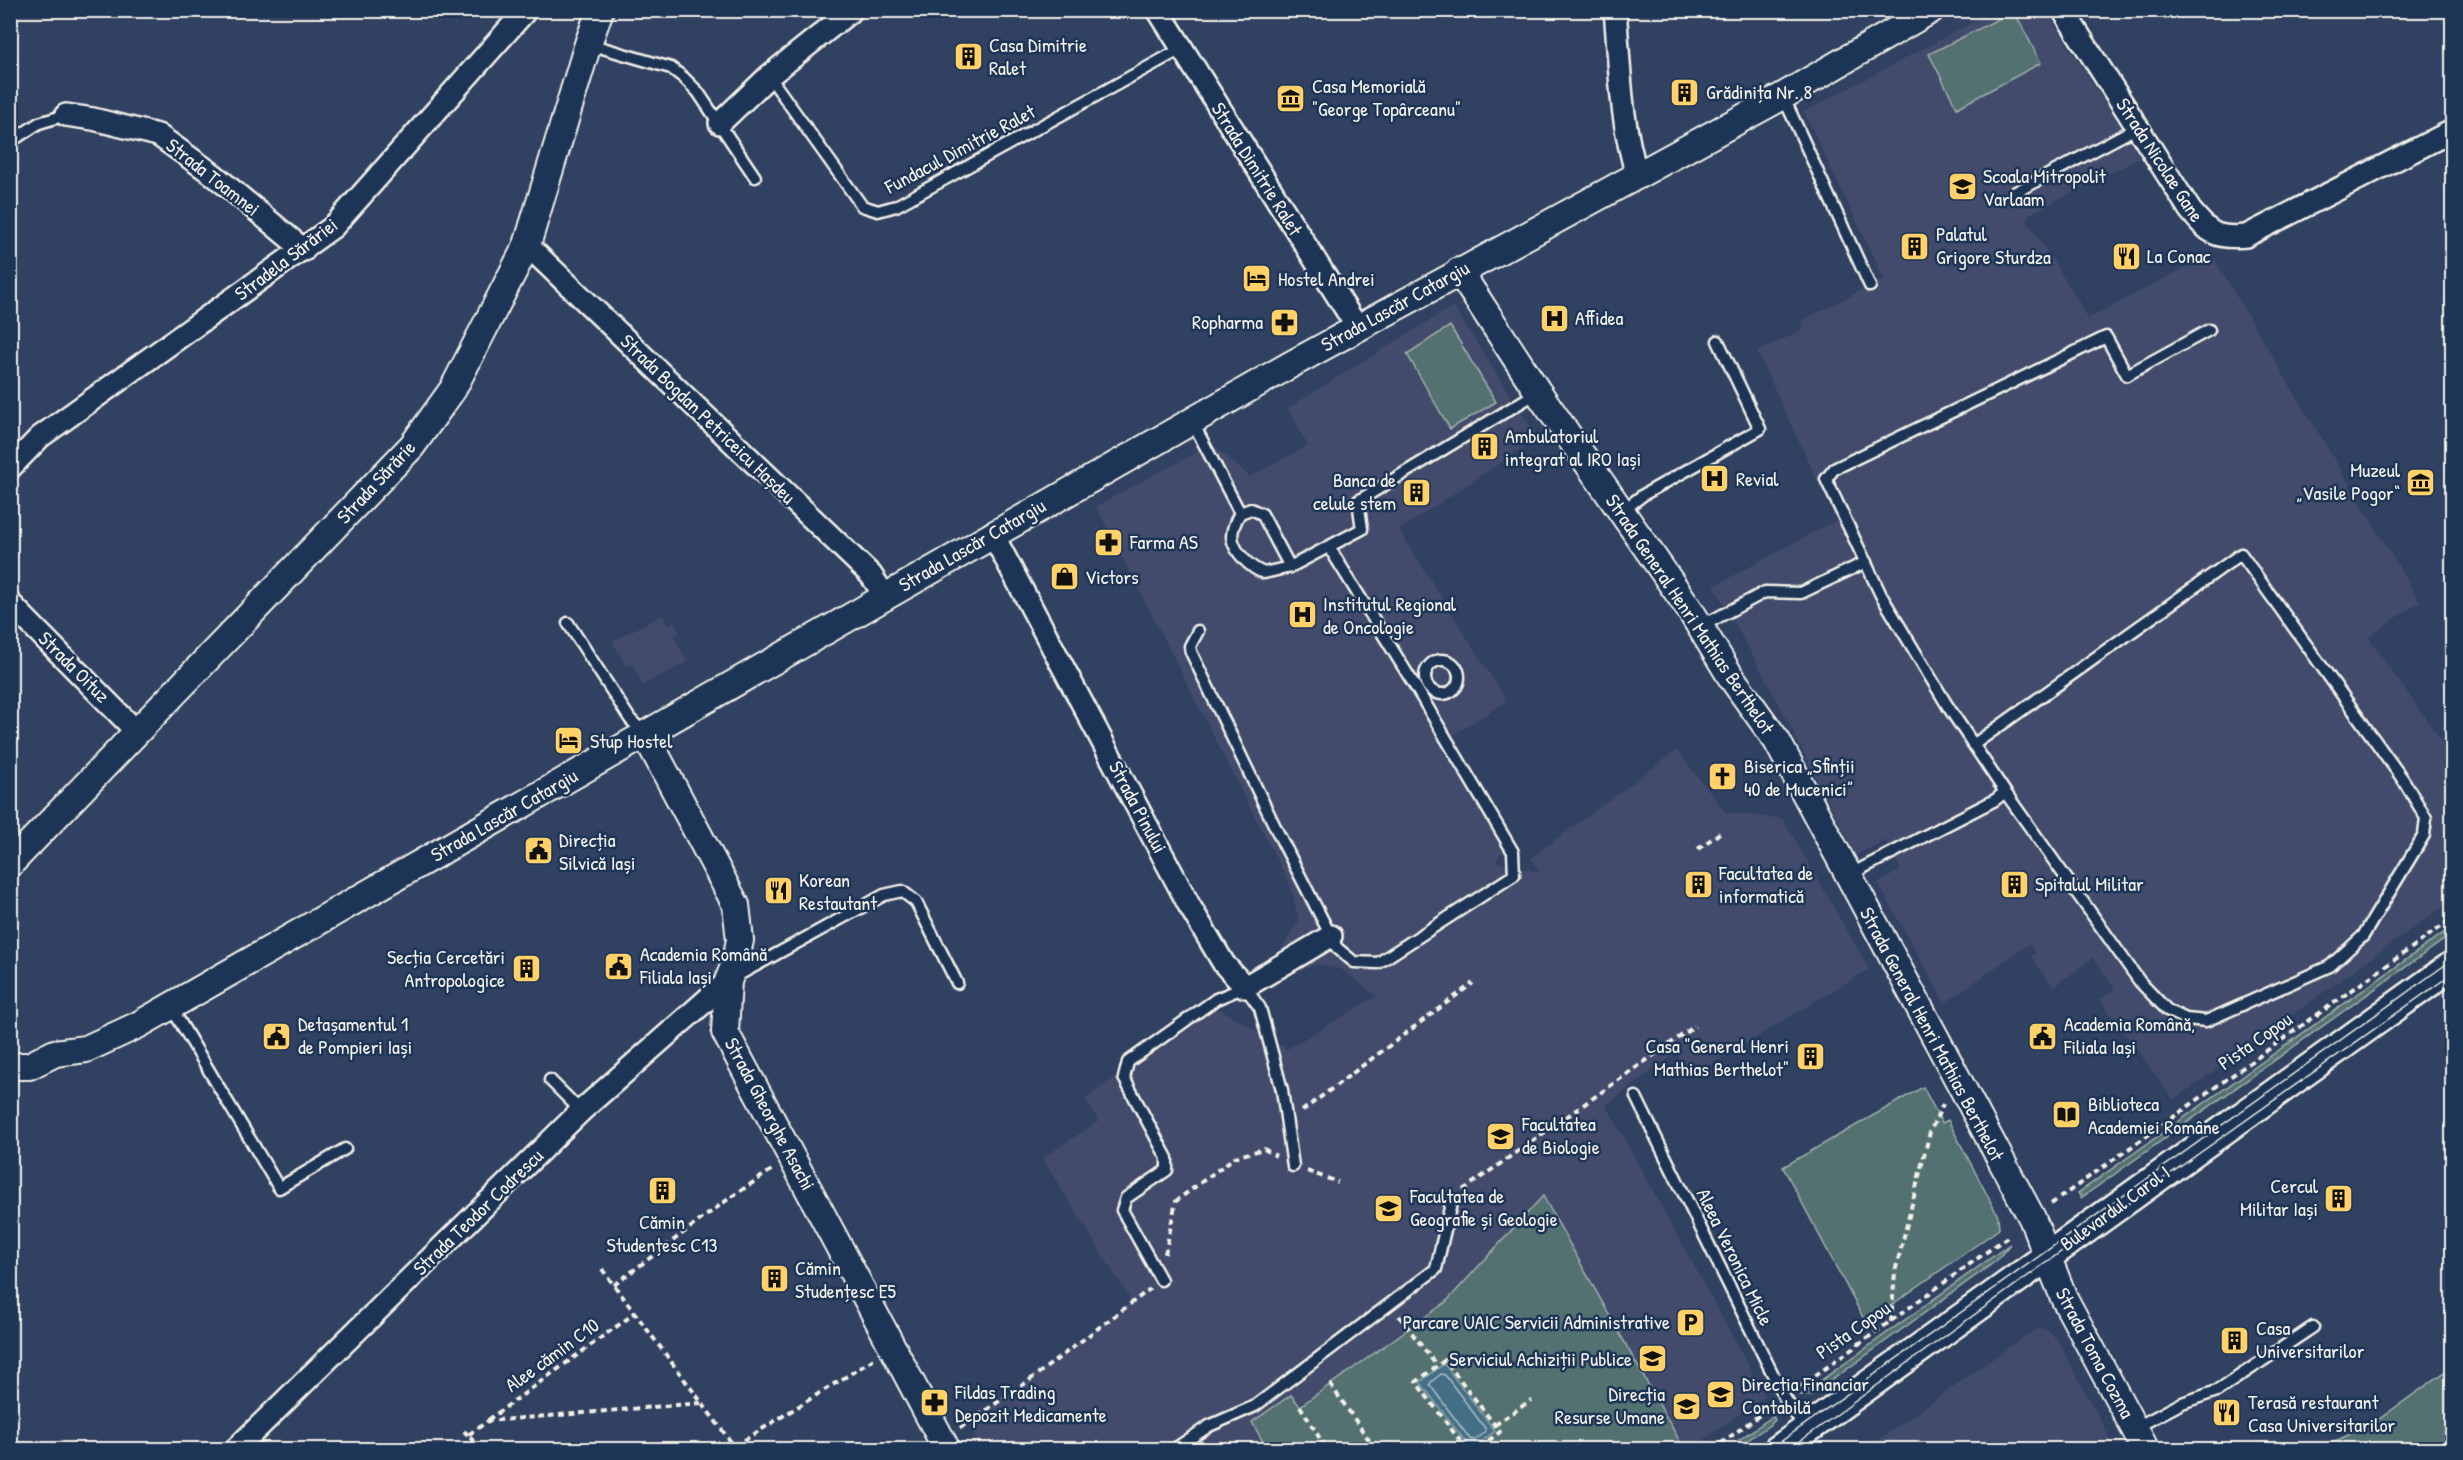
<svg xmlns="http://www.w3.org/2000/svg" width="2463" height="1460" font-family="'Patrick Hand',sans-serif">
	<style>
		.built { fill: #434c6c }
		.grass { fill: url(#grass-tufts); stroke: #a3b1ac; stroke-width: 1.5 }
		.park { fill: #527170; stroke: #a3b1ac; stroke-width: 1.5 }
		.water { fill: #426e86; stroke: #89a2ad; stroke-width: 1.5 }
		.lines { fill: none; stroke-linecap: round; stroke-linejoin: round }
		.shore { stroke: #adbdc1; stroke-width: 1.5 }
		.service-casing { stroke: #f4f1e8; stroke-width: 15 }
		.minor-casing { stroke: #f4f1e8; stroke-width: 26 }
		.tertiary-casing { stroke: #f4f1e8; stroke-width: 30 }
		.secondary-casing { stroke: #f4f1e8; stroke-width: 33 }
		.path { stroke: #f4f1e8; stroke-width: 4; stroke-dasharray: 6 4.5; stroke-linecap: butt }
		.service { stroke: #1d3557; stroke-width: 10 }
		.minor { stroke: #1d3557; stroke-width: 21 }
		.tertiary { stroke: #1d3557; stroke-width: 26 }
		.secondary { stroke: #1d3557; stroke-width: 28 }
		.tram { stroke: #f4f1e8; stroke-width: 1.5 }
		.labels { text-anchor: middle; stroke-width: 5; stroke-linejoin: round; paint-order: stroke }
		.poi-label { font-size: 20px; fill: #f4f1e8; stroke: #1d3557; text-anchor: start }
		.street-label { font-size: 20px; fill: #f4f1e8; stroke: #1d3557 }
	</style>
	<defs>
		<pattern id="grass-tufts" width="24" height="20" patternUnits="userSpaceOnUse" patternTransform="scale(1.5)"><rect width="24" height="20" fill="#527170"/><path d="M3 7l-1-3M5 7V3M7 7l1-3M15 17l-1-3M17 17v-4M19 17l1-3" fill="none" stroke="#6c8684"/></pattern>
	</defs>
	<rect width="100%" height="100%" fill="#314162"/>
	<filter id="ink" filterUnits="userSpaceOnUse"><feTurbulence type="fractalNoise" baseFrequency=".0167" numOctaves="2"/><feDisplacementMap in="SourceGraphic" scale="12" xChannelSelector="R" yChannelSelector="G"/><feConvolveMatrix kernelMatrix="1 2 1 2 8 2 1 2 1" color-interpolation-filters="sRGB"/></filter>
	<g filter="url(#ink)">
		<g class="built">
			<polygon points="1994,11 2046,11 2140,158 2028,215 2028,222 2078,300 2087,319 2211,254 2420,602 2368,637 2452,756 2452,900 2174,1100 2100,1000 2115,988 2093,958 2053,987 2031,956 2036,953 2029,944 1945,1003 1878,883 1901,870 1886,840 1856,855 1768,683 1714,586 1836,520 1757,352 1804,329 1801,321 1884,279 1804,112"/>
			<polygon points="1453,306 1538,438 1399,530 1507,701 1445,740 1508,847 1495,861 1540,873 1531,858 1677,750 1725,812 1783,819 1869,969 1692,1076 1676,1053 1606,1105 1765,1396 1689,1450 981,1450 969,1423 1132,1302 1042,1158 1099,1121 1085,1099 1215,1006 1287,1049 1377,996 1341,969 1316,964 1299,972 1283,946 1299,921 1290,885 1096,506 1212,444 1250,477 1308,446 1288,408"/>
			<polygon points="663,615 668,625 674,622 680,633 674,636 687,662 643,685 632,664 626,667 612,641"/>
			<polygon points="2043,1328 2052,1334 2058,1341 2116,1449 1866,1449 2005,1350 2033,1331"/>
		</g>
		<g class="grass">
			<polygon points="2452,927 2452,934 2081,1198 2078,1193"/>
			<polygon points="2010,1244 1996,1261 1810,1396 1801,1395"/>
			<polygon points="1773,1416 1775,1420 1771,1424 1735,1449 1726,1449"/>
		</g>
		<g class="park">
			<polygon points="2014,11 2041,63 1957,108 1929,54"/>
			<polygon points="1450,326 1496,402 1450,429 1407,354"/>
			<polygon points="1923,1087 1942,1123 1948,1120 1998,1216 1999,1229 1866,1323 1783,1167"/>
			<polygon points="1543,1196 1684,1449 1267,1449 1252,1422 1291,1395 1300,1406 1446,1302"/>
			<polygon points="2452,1367 2452,1449 2318,1449 2372,1424"/>
		</g>
		<polygon class="water" points="1444,1364 1495,1431 1471,1449 1420,1382"/>
		<g class="lines">
			<polygon class="shore" points="1441,1374 1445,1375 1485,1428 1485,1432 1474,1440 1470,1439 1430,1385 1431,1382"/>
			<defs>
				<g id="service">
					<polyline points="589,44 671,68 684,78 698,92 755,177"/>
					<polyline points="769,76 862,206 878,211 896,206 1181,49"/>
					<polyline points="1783,96 1870,286"/>
					<polyline points="10,142 39,123 66,115"/>
					<polyline points="2014,193 2125,134 2137,126"/>
					<path d="M1192 421 1240 513C1236 520 1232 528 1232 537 1234 552 1250 568 1264 573L1290 567 1362 529 1358 501 1538 392"/>
					<polyline points="1621,512 1643,495 1760,429 1718,341"/>
					<polyline points="1240,513 1251,509 1262,514 1290,567"/>
					<polyline points="568,623 630,719 645,734"/>
					<polyline points="1700,627 1765,592 1801,593 1866,562"/>
					<polyline points="1198,631 1190,646 1191,652 1279,835 1337,948 1354,962 1378,963 1514,875 1513,852 1415,686 1329,547"/>
					<circle cx="1442" cy="677" r="17"/>
					<polyline points="1973,745 2241,554 2404,781 2426,818 2424,835 2363,936 2330,966 2206,1021 2186,1019 2167,1010 2140,982 2005,792"/>
					<polyline points="1849,875 1995,800 2005,792 1947,705 1881,595 1826,479 1834,469 2106,337 2127,375 2209,330"/>
					<polyline points="733,978 884,895 902,891 916,902 957,983"/>
					<polyline points="171,1007 279,1188 345,1149"/>
					<polyline points="550,1080 581,1111"/>
					<polyline points="1636,1097 1784,1397 1805,1428"/>
					<polyline points="1161,1280 1122,1210 1126,1198 1167,1170 1167,1158 1124,1078 1128,1062 1216,999 1245,987 1260,1008 1282,1090 1293,1166"/>
					<polyline points="2135,1428 2182,1403 2217,1391 2313,1327"/>
					<polyline points="1173,1450 1209,1426 1255,1406 1436,1269 1452,1199"/>
				</g>
				<g id="minor">
					<polyline points="1158,10 1357,327"/>
					<path d="M1615 10C1620 64 1620 122 1637 174"/>
					<path d="M2063 10 2190 210C2209 233 2215 239 2246 236L2452 131"/>
					<polyline points="66,115 93,119 158,135 214,175 304,250"/>
					<polyline points="720,123 769,76 852,10"/>
					<polyline points="527,245 871,575 885,596"/>
					<polyline points="10,468 40,437 333,227 526,10"/>
					<polyline points="992,533 1189,905 1224,964 1245,987 1331,936"/>
					<polyline points="10,603 137,732"/>
					<polyline points="235,1450 581,1111 728,981"/>
				</g>
				<g id="tertiary">
					<polyline points="1459,271 1538,392 1690,610 1731,677 1777,741 2032,1218 2064,1298 2146,1450"/>
					<polyline points="645,734 736,905 740,940 735,964 728,981 725,1032 947,1450"/>
					<polyline points="10,864 412,446 453,389 527,245 588,44 600,10"/>
					<polyline points="10,1066 29,1066 55,1053 86,1049 138,1025 1290,365 1783,96 1931,10"/>
				</g>
				<polyline id="secondary" points="1778,1450 2452,966"/>
			</defs>
			<use href="#service" class="service-casing"/>
			<use href="#minor" class="minor-casing"/>
			<use href="#tertiary" class="tertiary-casing"/>
			<use href="#secondary" class="secondary-casing"/>
			<g class="path">
				<polyline points="1698,849 1721,832"/>
				<polyline points="1302,1111 1473,983"/>
				<polyline points="1307,1171 1338,1182"/>
				<polyline points="1463,1190 1695,1026"/>
				<polyline points="2051,1204 2452,919"/>
				<polyline points="1165,1254 1176,1201 1235,1157 1264,1149 1276,1156"/>
				<polyline points="602,1269 737,1450"/>
				<polyline points="614,1285 727,1200 773,1169"/>
				<polyline points="1399,1316 1437,1366"/>
				<polyline points="1891,1322 1895,1272 1930,1132 1943,1104"/>
				<polyline points="1330,1384 1376,1450"/>
				<polyline points="1798,1388 2010,1235"/>
				<polyline points="1300,1406 1327,1450"/>
				<polyline points="488,1420 635,1313"/>
				<polyline points="1495,1425 1531,1400"/>
				<polyline points="960,1428 1027,1382 1150,1289"/>
				<polyline points="464,1431 468,1435"/>
				<polyline points="735,1446 874,1359"/>
				<polyline points="481,1450 468,1435 488,1421 702,1403"/>
				<polyline points="1467,1450 1416,1382 1445,1360 1500,1432 1476,1450"/>
				<polyline points="1712,1450 1772,1406"/>
			</g>
			<use href="#service" class="service"/>
			<use href="#minor" class="minor"/>
			<use href="#tertiary" class="tertiary"/>
			<use href="#secondary" class="secondary"/>
			<g class="tram">
				<polyline points="1769,1450 2452,960"/>
				<polyline points="1788,1450 2091,1230 2452,974"/>
			</g>
		</g>
	</g>
	<defs>
		<symbol id="building-square" viewBox="-11 -11 22 22"><rect x="-9" y="-9" width="18" height="18" rx="4" fill="#ffd166" stroke="#1d3557"/><path d="M-4-6H4V6H1V3H-1V6H-4ZM-2.5-4.3h1.7v1.8h-1.7ZM.8-4.3h1.7v1.8H.8ZM-2.5-1h1.7V.8h-1.7ZM.8-1h1.7V.8H.8Z" fill="#111"/></symbol>
		<symbol id="museum-square" viewBox="-11 -11 22 22"><rect x="-9" y="-9" width="18" height="18" rx="4" fill="#ffd166" stroke="#1d3557"/><path d="M0-6L6-3V-2H-6V-3ZM-5-1h2V3h-2ZM-1-1h2V3h-2ZM3-1h2V3H3ZM-6 4H6V6H-6Z" fill="#111"/></symbol>
		<symbol id="school-square" viewBox="-11 -11 22 22"><rect x="-9" y="-9" width="18" height="18" rx="4" fill="#ffd166" stroke="#1d3557"/><path d="M0-5L7-2L0 1L-7-2ZM-4 1L0 2.5L4 1V4Q0 6-4 4Z" fill="#111"/></symbol>
		<symbol id="restaurant-square" viewBox="-11 -11 22 22"><rect x="-9" y="-9" width="18" height="18" rx="4" fill="#ffd166" stroke="#1d3557"/><path d="M-5-6h1v4h1v-4h1v4h1v-4h1v5L-1.5 .5V6h-2V.5L-5-1ZM5-6V6H3V1.5H1.5Q1.5-4 5-6Z" fill="#111"/></symbol>
		<symbol id="hotel-square" viewBox="-11 -11 22 22"><rect x="-9" y="-9" width="18" height="18" rx="4" fill="#ffd166" stroke="#1d3557"/><path d="M-6-4.5h1.5V1H6V5H4.5V3h-9V5H-6ZM-4 0a1.8 1.8 0 1 1 3.6 0ZM.5 0V-2.5h3Q6-2.5 6 0Z" fill="#111"/></symbol>
		<symbol id="hospital-square" viewBox="-11 -11 22 22"><rect x="-9" y="-9" width="18" height="18" rx="4" fill="#ffd166" stroke="#1d3557"/><path d="M-5-5h3v3.5h4V-5h3V5h-3V1.5h-4V5h-3Z" fill="#111"/></symbol>
		<symbol id="pharmacy-square" viewBox="-11 -11 22 22"><rect x="-9" y="-9" width="18" height="18" rx="4" fill="#ffd166" stroke="#1d3557"/><path d="M-2-6h4v4h4v4h-4v4h-4v-4h-4v-4h4Z" fill="#111"/></symbol>
		<symbol id="shop-square" viewBox="-11 -11 22 22"><rect x="-9" y="-9" width="18" height="18" rx="4" fill="#ffd166" stroke="#1d3557"/><path d="M-5-2.5h2.3a2.7 3.5 0 0 1 5.4 0H5L5.5 6h-11ZM-1.5-2.5h3a1.5 2.3 0 0 0-3 0Z" fill="#111"/></symbol>
		<symbol id="church-square" viewBox="-11 -11 22 22"><rect x="-9" y="-9" width="18" height="18" rx="4" fill="#ffd166" stroke="#1d3557"/><path d="M-1.2-6h2.4v3.5h3.3v2.4h-3.3V6h-2.4V-.1h-3.3v-2.4h3.3Z" fill="#111"/></symbol>
		<symbol id="civic-square" viewBox="-11 -11 22 22"><rect x="-9" y="-9" width="18" height="18" rx="4" fill="#ffd166" stroke="#1d3557"/><path d="M-.6-6.5H3V-4.5H.6V-3L4-1V1h2V6H-6V1h2V-1L-.6-3ZM-1.2 2.5V6h2.4V2.5Z" fill="#111"/></symbol>
		<symbol id="library-square" viewBox="-11 -11 22 22"><rect x="-9" y="-9" width="18" height="18" rx="4" fill="#ffd166" stroke="#1d3557"/><path d="M-6-4Q-3-5.5-.7-3.5V5Q-3 3-6 4ZM6-4Q3-5.5 .7-3.5V5Q3 3 6 4Z" fill="#111"/></symbol>
		<symbol id="university-square" viewBox="-11 -11 22 22"><rect x="-9" y="-9" width="18" height="18" rx="4" fill="#ffd166" stroke="#1d3557"/><path d="M0-5L7-2L0 1L-7-2ZM-4 1L0 2.5L4 1V4Q0 6-4 4Z" fill="#111"/></symbol>
		<symbol id="parking-square" viewBox="-11 -11 22 22"><rect x="-9" y="-9" width="18" height="18" rx="4" fill="#ffd166" stroke="#1d3557"/><path d="M-3.5-5.5H1a3.5 3.5 0 0 1 0 7H-1V5.5H-3.5ZM-1-3.4V-.6H.8a1.4 1.4 0 0 0 0-2.8Z" fill="#111"/></symbol>
	</defs>
	<g fill-rule="evenodd">
		<use href="#building-square" x="952" y="40" width="33" height="33"/>
		<use href="#building-square" x="1668" y="76" width="33" height="33"/>
		<use href="#museum-square" x="1274" y="82" width="33" height="33"/>
		<use href="#school-square" x="1946" y="170" width="33" height="33"/>
		<use href="#building-square" x="1898" y="230" width="33" height="33"/>
		<use href="#restaurant-square" x="2110" y="240" width="33" height="33"/>
		<use href="#hotel-square" x="1240" y="262" width="33" height="33"/>
		<use href="#hospital-square" x="1538" y="302" width="33" height="33"/>
		<use href="#pharmacy-square" x="1268" y="306" width="33" height="33"/>
		<use href="#building-square" x="1468" y="430" width="33" height="33"/>
		<use href="#hospital-square" x="1698" y="462" width="33" height="33"/>
		<use href="#museum-square" x="2404" y="466" width="33" height="33"/>
		<use href="#building-square" x="1400" y="476" width="33" height="33"/>
		<use href="#pharmacy-square" x="1092" y="526" width="33" height="33"/>
		<use href="#shop-square" x="1048" y="560" width="33" height="33"/>
		<use href="#hospital-square" x="1286" y="598" width="33" height="33"/>
		<use href="#hotel-square" x="552" y="724" width="33" height="33"/>
		<use href="#church-square" x="1706" y="760" width="33" height="33"/>
		<use href="#civic-square" x="522" y="834" width="33" height="33"/>
		<use href="#building-square" x="1682" y="868" width="33" height="33"/>
		<use href="#building-square" x="1998" y="868" width="33" height="33"/>
		<use href="#restaurant-square" x="762" y="874" width="33" height="33"/>
		<use href="#civic-square" x="602" y="950" width="33" height="33"/>
		<use href="#building-square" x="510" y="952" width="33" height="33"/>
		<use href="#civic-square" x="260" y="1020" width="33" height="33"/>
		<use href="#civic-square" x="2026" y="1020" width="33" height="33"/>
		<use href="#building-square" x="1794" y="1040" width="33" height="33"/>
		<use href="#library-square" x="2050" y="1098" width="33" height="33"/>
		<use href="#university-square" x="1484" y="1120" width="33" height="33"/>
		<use href="#building-square" x="646" y="1174" width="33" height="33"/>
		<use href="#building-square" x="2322" y="1182" width="33" height="33"/>
		<use href="#university-square" x="1372" y="1192" width="33" height="33"/>
		<use href="#building-square" x="758" y="1262" width="33" height="33"/>
		<use href="#parking-square" x="1674" y="1306" width="33" height="33"/>
		<use href="#building-square" x="2218" y="1324" width="33" height="33"/>
		<use href="#university-square" x="1636" y="1342" width="33" height="33"/>
		<use href="#university-square" x="1704" y="1378" width="33" height="33"/>
		<use href="#pharmacy-square" x="918" y="1386" width="33" height="33"/>
		<use href="#university-square" x="1670" y="1390" width="33" height="33"/>
		<use href="#restaurant-square" x="2210" y="1396" width="33" height="33"/>
	</g>
	<g class="labels">
		<g class="poi-label">
			<text x="989" y="52">Casa Dimitrie<tspan x="989" dy="23">Ralet</tspan></text>
			<text x="1312" y="93">Casa Memorială<tspan x="1312" dy="23">"George Topârceanu"</tspan></text>
			<text x="1706" y="99">Grădinița Nr. 8</text>
			<text x="1983" y="183">Scoala Mitropolit<tspan x="1983" dy="23">Varlaam</tspan></text>
			<text x="1936" y="241">Palatul<tspan x="1936" dy="23">Grigore Sturdza</tspan></text>
			<text x="2147" y="263">La Conac</text>
			<text x="1278" y="286">Hostel Andrei</text>
			<text x="1575" y="325">Affidea</text>
			<text x="1263" y="329" text-anchor="end">Ropharma</text>
			<text x="1505" y="443">Ambulatoriul<tspan x="1505" dy="23">integrat al IRO Iași</tspan></text>
			<text x="2400" y="477" text-anchor="end">Muzeul<tspan x="2400" dy="23">„Vasile Pogor“</tspan></text>
			<text x="1736" y="486">Revial</text>
			<text x="1396" y="487" text-anchor="end">Banca de<tspan x="1396" dy="23">celule stem</tspan></text>
			<text x="1130" y="549">Farma AS</text>
			<text x="1085" y="584">Victors</text>
			<text x="1323" y="611">Institutul Regional<tspan x="1323" dy="23">de Oncologie</tspan></text>
			<text x="590" y="748">Stup Hostel</text>
			<text x="1744" y="773">Biserica „Sfinții<tspan x="1744" dy="23">40 de Mucenici”</tspan></text>
			<text x="559" y="847">Direcția<tspan x="559" dy="23">Silvică Iași</tspan></text>
			<text x="1719" y="880">Facultatea de<tspan x="1719" dy="23">informatică</tspan></text>
			<text x="799" y="887">Korean<tspan x="799" dy="23">Restautant</tspan></text>
			<text x="2035" y="891">Spitalul Militar</text>
			<text x="640" y="961">Academia Română<tspan x="640" dy="23">Filiala Iași</tspan></text>
			<text x="505" y="964" text-anchor="end">Secția Cercetări<tspan x="505" dy="23">Antropologice</tspan></text>
			<text x="298" y="1031">Detașamentul 1<tspan x="298" dy="23">de Pompieri Iași</tspan></text>
			<text x="2064" y="1031">Academia Română,<tspan x="2064" dy="23">Filiala Iași</tspan></text>
			<text x="1789" y="1053" text-anchor="end">Casa "General Henri<tspan x="1789" dy="23">Mathias Berthelot"</tspan></text>
			<text x="2088" y="1111">Biblioteca<tspan x="2088" dy="23">Academiei Române</tspan></text>
			<text x="1522" y="1131">Facultatea<tspan x="1522" dy="23">de Biologie</tspan></text>
			<text x="2318" y="1193" text-anchor="end">Cercul<tspan x="2318" dy="23">Militar Iași</tspan></text>
			<text x="1410" y="1203">Facultatea de<tspan x="1410" dy="23">Geografie și Geologie</tspan></text>
			<text x="662" y="1229" text-anchor="middle">Cămin<tspan x="662" dy="23">Studențesc C13</tspan></text>
			<text x="795" y="1275">Cămin<tspan x="795" dy="23">Studențesc E5</tspan></text>
			<text x="1670" y="1329" text-anchor="end">Parcare UAIC Servicii Administrative</text>
			<text x="2256" y="1335">Casa<tspan x="2256" dy="23">Universitarilor</tspan></text>
			<text x="1632" y="1366" text-anchor="end">Serviciul Achiziții Publice</text>
			<text x="1742" y="1391">Direcția Financiar<tspan x="1742" dy="23">Contabilă</tspan></text>
			<text x="955" y="1399">Fildas Trading<tspan x="955" dy="23">Depozit Medicamente</tspan></text>
			<text x="1665" y="1401" text-anchor="end">Direcția<tspan x="1665" dy="23">Resurse Umane</tspan></text>
			<text x="2248" y="1409">Terasă restaurant<tspan x="2248" dy="23">Casa Universitarilor</tspan></text>
		</g>
		<g class="street-label">
			<text transform="translate(960 149) rotate(-28)" y="7">Fundacul Dimitrie Ralet</text>
			<text transform="translate(2160 160) rotate(57)" y="7">Strada Nicolae Gane</text>
			<text transform="translate(1257 169) rotate(58)" y="7">Strada Dimitrie Ralet</text>
			<text transform="translate(213 177) rotate(38)" y="7">Strada Toamnei</text>
			<text transform="translate(286 259) rotate(-37)" y="7">Stradela Sărăriei</text>
			<text transform="translate(1395 306) rotate(-29)" y="7">Strada Lascăr Catargiu</text>
			<text transform="translate(708 419) rotate(44)" y="7">Strada Bogdan Petriceicu Hașdeu</text>
			<text transform="translate(376 482) rotate(-47)" y="7">Strada Sărărie</text>
			<text transform="translate(972 545) rotate(-30)" y="7">Strada Lascăr Catargiu</text>
			<text transform="translate(1690 614) rotate(56)" y="7">Strada General Henri Mathias Berthelot</text>
			<text transform="translate(74 667) rotate(45)" y="7">Strada Oituz</text>
			<text transform="translate(1138 807) rotate(62)" y="7">Strada Pinului</text>
			<text transform="translate(504 815) rotate(-30)" y="7">Strada Lascăr Catargiu</text>
			<text transform="translate(1932 1034) rotate(62)" y="7">Strada General Henri Mathias Berthelot</text>
			<text transform="translate(2255 1041) rotate(-35)" y="7">Pista Copou</text>
			<text transform="translate(770 1114) rotate(62)" y="7">Strada Gheorghe Asachi</text>
			<text transform="translate(2115 1208) rotate(-36)" y="7">Bulevardul Carol I</text>
			<text transform="translate(478 1212) rotate(-44)" y="7">Strada Teodor Codrescu</text>
			<text transform="translate(1735 1257) rotate(64)" y="7">Aleea Veronica Micle</text>
			<text transform="translate(1853 1330) rotate(-35)" y="7">Pista Copou</text>
			<text transform="translate(2095 1353) rotate(62)" y="7">Strada Toma Cozma</text>
			<text transform="translate(552 1355) rotate(-36)" y="7">Alee cămin C10</text>
		</g>
	</g>
	<rect width="2463" height="1460" fill="none" stroke="#1d3557" stroke-width="36"/>
	<rect x="18" y="18" width="2427" height="1424" fill="none" stroke="#f4f1e8" stroke-width="2" filter="url(#ink)"/>
</svg>
